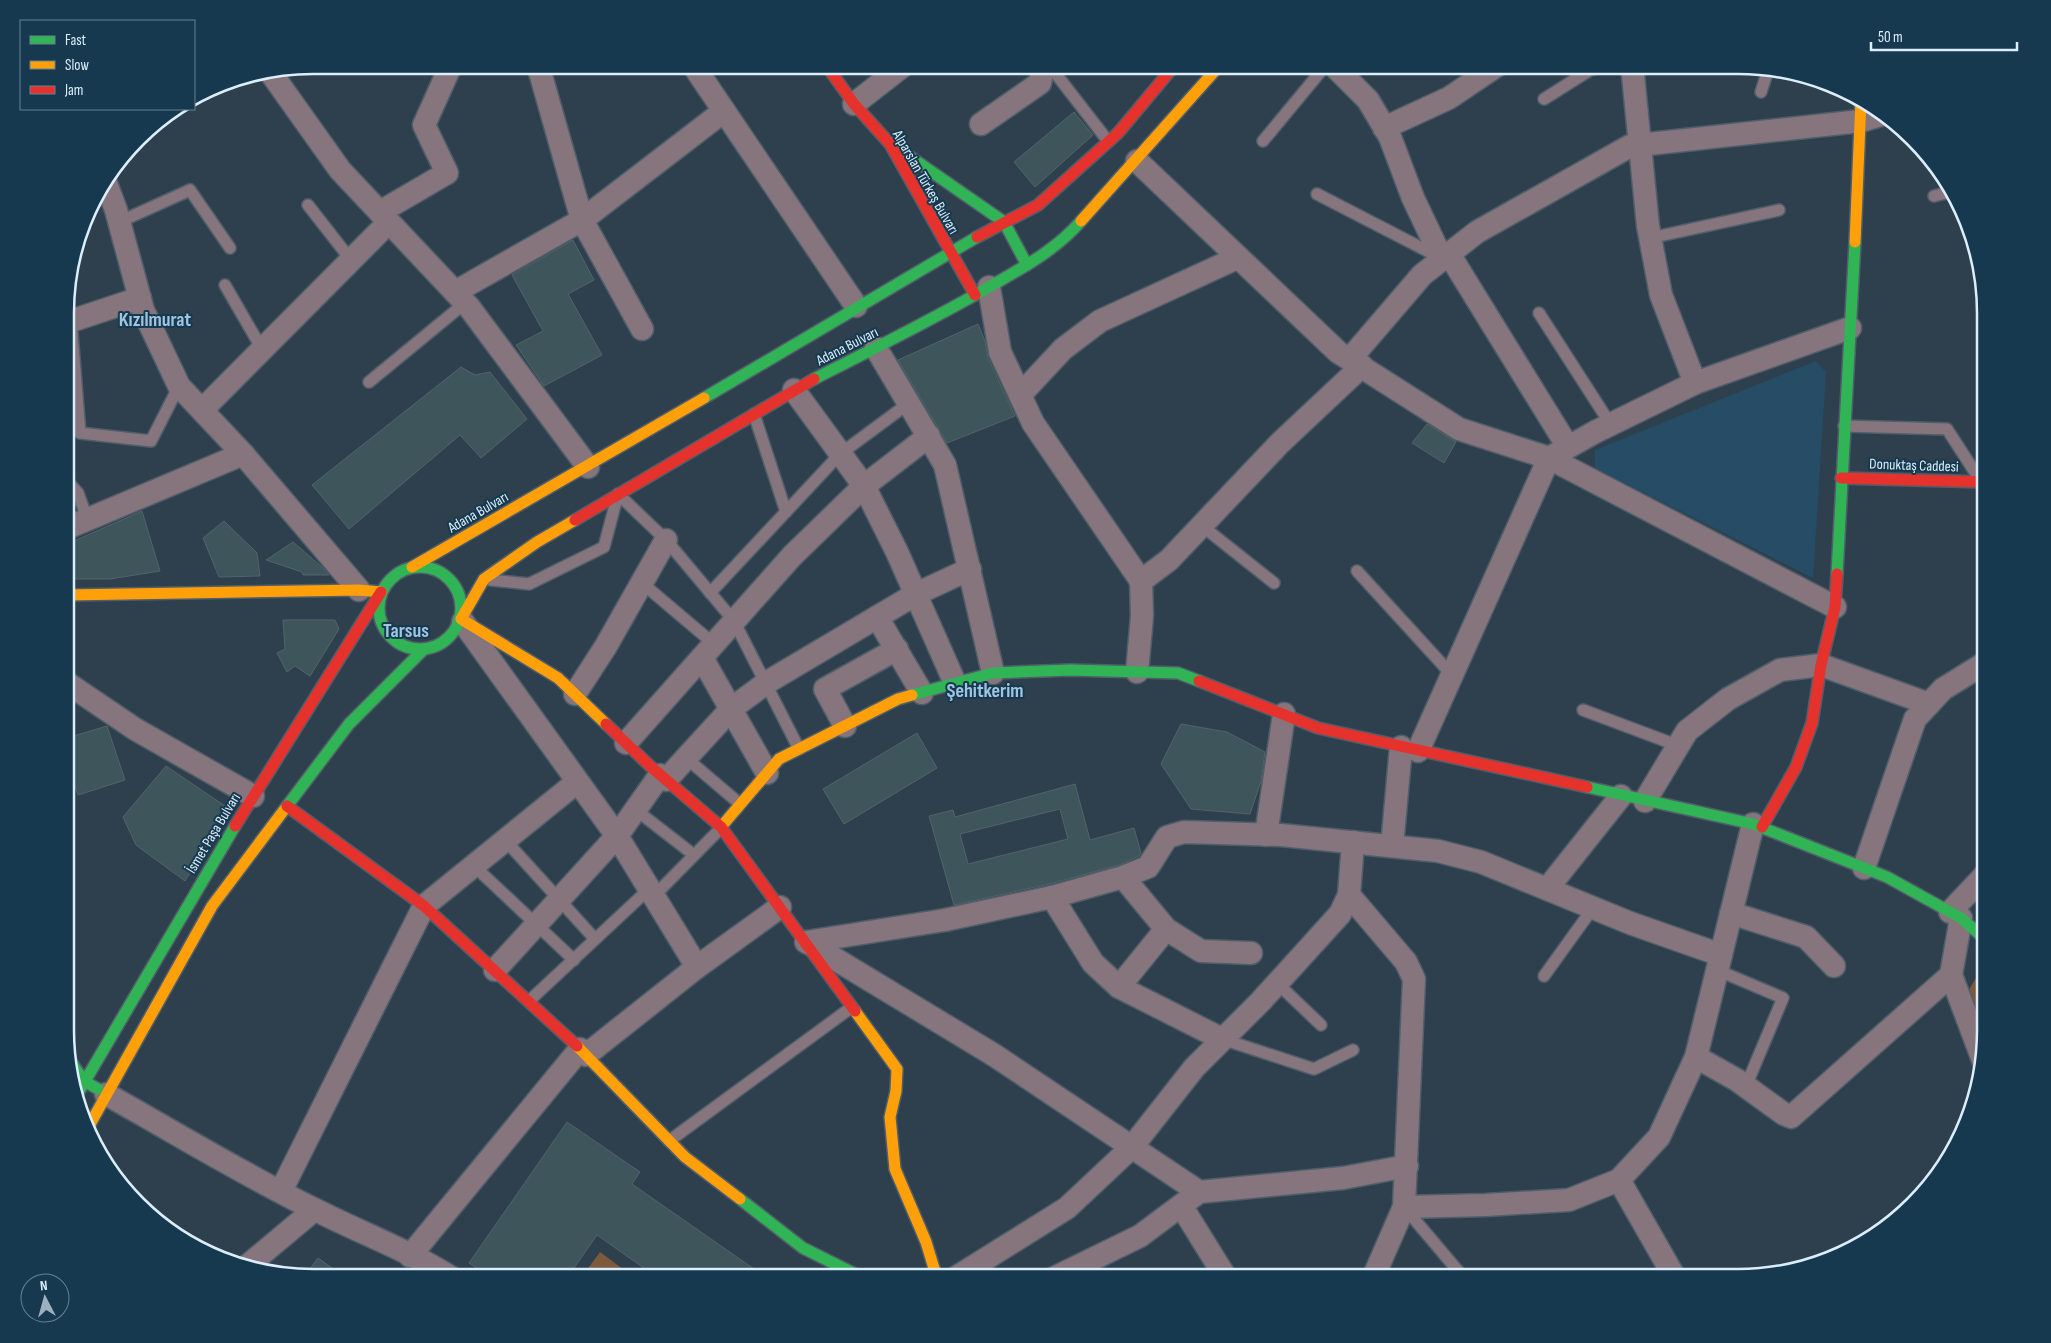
<svg xmlns="http://www.w3.org/2000/svg" width="2051" height="1343" font-family="'Sofia Sans Condensed',sans-serif">
	<style>
		.built { fill: #264c66 }
		.green { fill: #7d5a3c }
		.building { fill: #3e555b; stroke: #526469; fill-rule: evenodd }
		.lines { fill: none; stroke-linecap: round; stroke-linejoin: round }
		.lane-casing { stroke: #505e6a; stroke-width: 14 }
		.street-casing { stroke: #505e6a; stroke-width: 25 }
		.fast-casing { stroke: #505e6a; stroke-width: 14 }
		.slow-casing { stroke: #505e6a; stroke-width: 14 }
		.jam-casing { stroke: #505e6a; stroke-width: 14 }
		.lane { stroke: #86757d; stroke-width: 11 }
		.street { stroke: #86757d; stroke-width: 22 }
		.fast { stroke: #30b455; stroke-width: 11 }
		.slow { stroke: #ff9f0a; stroke-width: 11 }
		.jam { stroke: #e5322d; stroke-width: 11 }
		.labels { text-anchor: middle; stroke-width: 4; stroke-linejoin: round; paint-order: stroke }
		.street-label { font-size: 15px; fill: #dbeefc; stroke: #17394f }
		.district-label { font-size: 20px; font-weight: bold; fill: #a0c5e1; stroke: #17394f }
		.rim { fill: none; stroke: #dbeefc; stroke-width: 2.5 }
	</style>
	<rect width="100%" height="100%" fill="#2e404d"/>
	<polygon class="built" points="1816,361 1826,372 1813,578 1595,468 1595,450"/>
	<g class="green">
		<polygon points="1980,971 1985,976 1985,1042 1970,1003 1970,988"/>
		<polygon points="600,1252 635,1278 581,1278"/>
	</g>
	<g class="building">
		<polygon points="1074,112 1093,135 1035,187 1014,162"/>
		<polygon points="573,240 594,280 568,294 602,355 544,386 516,345 543,331 512,275"/>
		<polygon points="978,324 985,341 988,358 1015,416 947,443 898,360"/>
		<polygon points="461,367 475,375 490,372 527,419 481,458 460,435 349,529 312,485"/>
		<polygon points="1427,424 1456,442 1444,463 1412,443"/>
		<polygon points="142,511 160,571 110,579 67,579 67,544"/>
		<polygon points="224,521 257,553 260,576 219,577 203,538"/>
		<polygon points="293,542 322,567 329,575 303,575 302,572 266,560"/>
		<polygon points="283,620 335,620 339,629 310,676 295,666 287,672 277,653 285,649"/>
		<polygon points="1181,724 1227,732 1265,752 1261,781 1250,814 1191,809 1161,764"/>
		<polygon points="107,726 125,780 78,795 67,761 67,738"/>
		<polygon points="917,733 937,768 844,824 823,789"/>
		<polygon points="166,766 228,808 185,881 136,845 123,817"/>
		<path d="M1075 784 1090 840 1134 828 1141 853 1139 856 1119 865 1049 884 954 905 929 816 953 810 955 817ZM1060 809 1068 839 968 864 960 834Z"/>
		<polygon points="567,1122 640,1172 632,1184 767,1278 658,1278 597,1235 567,1278 492,1278 469,1263"/>
		<polygon points="318,1258 346,1278 304,1277"/>
	</g>
	<g class="lines">
		<defs>
			<g id="lane">
				<polyline points="1049,65 1108,141"/>
				<polyline points="1761,92 1768,70"/>
				<polyline points="1544,99 1590,70 1606,65"/>
				<polyline points="1263,141 1326,65"/>
				<polyline points="1317,194 1439,257"/>
				<polyline points="1934,196 1954,191"/>
				<polyline points="308,205 351,260"/>
				<polyline points="119,222 190,190 230,248"/>
				<polyline points="1650,238 1779,210"/>
				<polyline points="225,285 262,349"/>
				<polyline points="1539,313 1611,425"/>
				<polyline points="71,321 80,433 151,441 179,386"/>
				<polyline points="369,382 465,303"/>
				<polyline points="754,414 786,512"/>
				<polyline points="1844,426 1947,429 1980,480"/>
				<polyline points="67,481 78,493 87,518"/>
				<polyline points="1201,525 1274,583"/>
				<polyline points="1357,571 1452,675"/>
				<polyline points="491,580 529,584 604,547 618,494 666,540 734,621 799,749"/>
				<polyline points="642,583 714,644"/>
				<polyline points="710,593 840,454 909,403"/>
				<polyline points="1583,710 1679,746"/>
				<polyline points="686,758 740,804"/>
				<polyline points="636,810 694,855"/>
				<polyline points="505,840 595,939"/>
				<polyline points="473,865 574,960"/>
				<polyline points="654,896 721,828"/>
				<polyline points="1717,970 1783,998 1746,1086"/>
				<polyline points="1544,976 1593,908"/>
				<polyline points="1277,983 1321,1025"/>
				<polyline points="529,1001 649,889"/>
				<polyline points="1222,1039 1314,1069 1353,1050"/>
				<polyline points="669,1141 852,1007"/>
				<polyline points="1404,1207 1464,1278"/>
			</g>
			<g id="street">
				<polyline points="538,65 582,220 642,329"/>
				<polyline points="693,65 856,306"/>
				<polyline points="1333,65 1368,100 1390,137 1413,198 1442,259"/>
				<polyline points="1632,65 1648,226 1661,295 1695,383"/>
				<polyline points="271,73 340,170 469,307 588,467"/>
				<polyline points="854,104 904,65"/>
				<polyline points="981,124 1040,83 1043,68 1048,65"/>
				<polyline points="1384,128 1449,98 1498,65"/>
				<polyline points="1137,161 1338,352 1459,429 1549,458 1835,607"/>
				<polyline points="106,183 116,210 143,310 179,386 243,454 359,590"/>
				<polyline points="380,212 447,173 424,125 451,65"/>
				<polyline points="1449,254 1568,447"/>
				<polyline points="989,287 1000,352 1033,423 1141,581 1142,616 1137,672"/>
				<polyline points="455,292 582,220 724,111"/>
				<polyline points="71,321 140,298"/>
				<polyline points="876,348 945,465 993,673"/>
				<polyline points="1350,359 1422,275 1477,232 1630,146 1861,121 1884,114"/>
				<polyline points="794,390 864,486 897,552 955,683"/>
				<polyline points="1020,395 1063,349 1100,321 1237,258"/>
				<polyline points="202,410 389,222"/>
				<polyline points="67,528 243,454"/>
				<polyline points="1141,581 1169,560 1280,443 1362,366"/>
				<polyline points="877,617 922,693"/>
				<polyline points="463,622 617,836 697,967"/>
				<polyline points="702,658 767,773"/>
				<polyline points="67,683 135,729 253,796"/>
				<polyline points="575,694 606,646 666,540"/>
				<polyline points="845,726 825,689 897,649"/>
				<polyline points="626,743 792,556 864,486 929,436"/>
				<polyline points="1418,751 1549,458 1595,432 1695,383 1850,328"/>
				<polyline points="666,780 731,709 766,683 916,594 970,569"/>
				<polyline points="1645,801 1687,731 1728,699 1780,670 1821,665 1929,704"/>
				<polyline points="1266,835 1284,714"/>
				<polyline points="1392,846 1401,747"/>
				<polyline points="1864,868 1915,719 1943,689 1985,663"/>
				<polyline points="1123,877 1166,929 1201,951 1251,953"/>
				<polyline points="1547,889 1621,796"/>
				<polyline points="1349,895 1406,962 1414,979 1404,1207 1373,1278"/>
				<polyline points="1052,897 1093,963 1119,987 1222,1039"/>
				<polyline points="1950,912 1985,875"/>
				<polyline points="1731,913 1806,937 1834,966"/>
				<polyline points="806,942 945,920 1052,897 1123,877 1148,867 1167,837 1184,832 1281,835 1438,851 1481,862 1630,923 1721,955"/>
				<polyline points="807,942 994,1055 1199,1192"/>
				<polyline points="495,970 617,836 660,775"/>
				<polyline points="1951,975 1983,1060"/>
				<polyline points="1119,987 1166,929"/>
				<polyline points="586,1055 697,967 780,907"/>
				<polyline points="1696,1057 1737,1080 1784,1114 1791,1117 1951,975 1961,918"/>
				<path d="M106 1094C176 1133 244 1175 316 1210 361 1233 410 1251 452 1278"/>
				<polyline points="1619,1180 1675,1278"/>
				<polyline points="281,1191 424,906 577,782"/>
				<polyline points="1182,1207 1226,1278"/>
				<polyline points="1404,1207 1486,1205 1569,1200 1619,1180 1659,1137 1696,1057 1753,824"/>
				<polyline points="410,1256 580,1049"/>
				<polyline points="246,1267 314,1210"/>
				<polyline points="955,1278 1067,1208 1132,1147 1194,1068 1261,1001 1340,914 1349,895 1353,842"/>
				<polyline points="1054,1278 1140,1236 1199,1192 1343,1178 1407,1166"/>
			</g>
			<g id="fast">
				<polyline points="896,147 1004,222 1027,265"/>
				<path d="M814 379C873 349 932 320 989 287 1022 268 1056 250 1081 221"/>
				<polyline points="704,398 977,237"/>
				<circle cx="420" cy="608" r="41"/>
				<polyline points="1837,574 1855,242"/>
				<polyline points="912,695 993,673 1070,670 1178,673 1199,681"/>
				<polyline points="1587,787 1753,824 1887,877 1961,918 1985,939"/>
				<polyline points="284,810 349,724 424,649"/>
				<polyline points="67,1056 84,1081 98,1089"/>
				<polyline points="78,1093 235,826"/>
				<polyline points="740,1199 803,1248 863,1278"/>
			</g>
			<g id="slow">
				<polyline points="1081,221 1220,65"/>
				<polyline points="1855,242 1861,99"/>
				<polyline points="575,520 537,542 484,579 461,619 558,678 606,724"/>
				<polyline points="412,567 704,398"/>
				<polyline points="67,595 359,590 381,592"/>
				<polyline points="721,827 779,759 898,699 912,695"/>
				<polyline points="855,1011 897,1069 896,1091 890,1117 895,1169 926,1242 937,1278"/>
				<polyline points="577,1046 685,1157 740,1199"/>
				<polyline points="89,1126 212,906 284,810"/>
			</g>
			<g id="jam">
				<polyline points="826,65 854,104 890,144 975,295"/>
				<polyline points="977,237 1038,205 1118,133 1175,65"/>
				<polyline points="1841,478 1985,482"/>
				<polyline points="575,520 814,379"/>
				<polyline points="1199,681 1318,728 1587,787"/>
				<polyline points="606,724 650,766 721,827 855,1011"/>
				<polyline points="287,806 424,906 577,1046"/>
				<polyline points="235,826 381,592"/>
				<polyline points="1762,827 1796,767 1812,723 1821,665 1835,607 1837,574"/>
			</g>
		</defs>
		<use href="#lane" class="lane-casing"/>
		<use href="#street" class="street-casing"/>
		<use href="#fast" class="fast-casing"/>
		<use href="#slow" class="slow-casing"/>
		<use href="#jam" class="jam-casing"/>
		<use href="#lane" class="lane"/>
		<use href="#street" class="street"/>
		<use href="#fast" class="fast"/>
		<use href="#slow" class="slow"/>
		<use href="#jam" class="jam"/>
	</g>
	<g class="labels">
		<g class="street-label">
			<text transform="translate(926 182) rotate(60)" y="5">Alparslan Türkeş Bulvarı</text>
			<text transform="translate(847 346) rotate(-27)" y="5">Adana Bulvarı</text>
			<text transform="translate(1914 465) rotate(2)" y="5">Donuktaş Caddesi</text>
			<text transform="translate(478 512) rotate(-30)" y="5">Adana Bulvarı</text>
			<text transform="translate(213 833) rotate(-59)" y="5">İsmet Paşa Bulvarı</text>
		</g>
		<g class="district-label">
			<text x="155" y="326">Kızılmurat</text>
			<text x="406" y="637">Tarsus</text>
			<text x="985" y="697">Şehitkerim</text>
		</g>
	</g>
	<path d="M0 0H2051V1343H0ZM313 74H1738A239 239 0 0 1 1977 313V1030A239 239 0 0 1 1738 1269H313A239 239 0 0 1 74 1030V313A239 239 0 0 1 313 74Z" fill="#17394f" fill-rule="evenodd"/>
	<path class="rim" d="M313 74H1738A239 239 0 0 1 1977 313V1030A239 239 0 0 1 1738 1269H313A239 239 0 0 1 74 1030V313A239 239 0 0 1 313 74Z"/>
	<rect x="20" y="20" width="175" height="90" fill="#17394f" stroke="#658194"/>
	<rect x="30" y="36" width="25" height="8" fill="#30b455" stroke="#658194"/>
	<text x="65" y="45" font-size="15" fill="#dbeefc">Fast</text>
	<rect x="30" y="61" width="25" height="8" fill="#ff9f0a" stroke="#658194"/>
	<text x="65" y="70" font-size="15" fill="#dbeefc">Slow</text>
	<rect x="30" y="86" width="25" height="8" fill="#e5322d" stroke="#658194"/>
	<text x="65" y="95" font-size="15" fill="#dbeefc">Jam</text>
	<g transform="translate(45 1298) rotate(354)"><circle r="24" fill="#17394f" stroke="#658194"/>
	<path d="M0-4L9 19L0 12L-9 19Z" fill="#9eb1bf"/>
	<text y="-8" font-size="14" font-weight="bold" text-anchor="middle" fill="#dbeefc">N</text>
	</g>
	<path d="M1871 42v8h146v-8" fill="none" stroke="#dbeefc" stroke-width="2.5"/>
	<text x="1878" y="42" font-size="15" fill="#dbeefc" stroke="#17394f" stroke-width="4" paint-order="stroke">50 m</text>
</svg>
